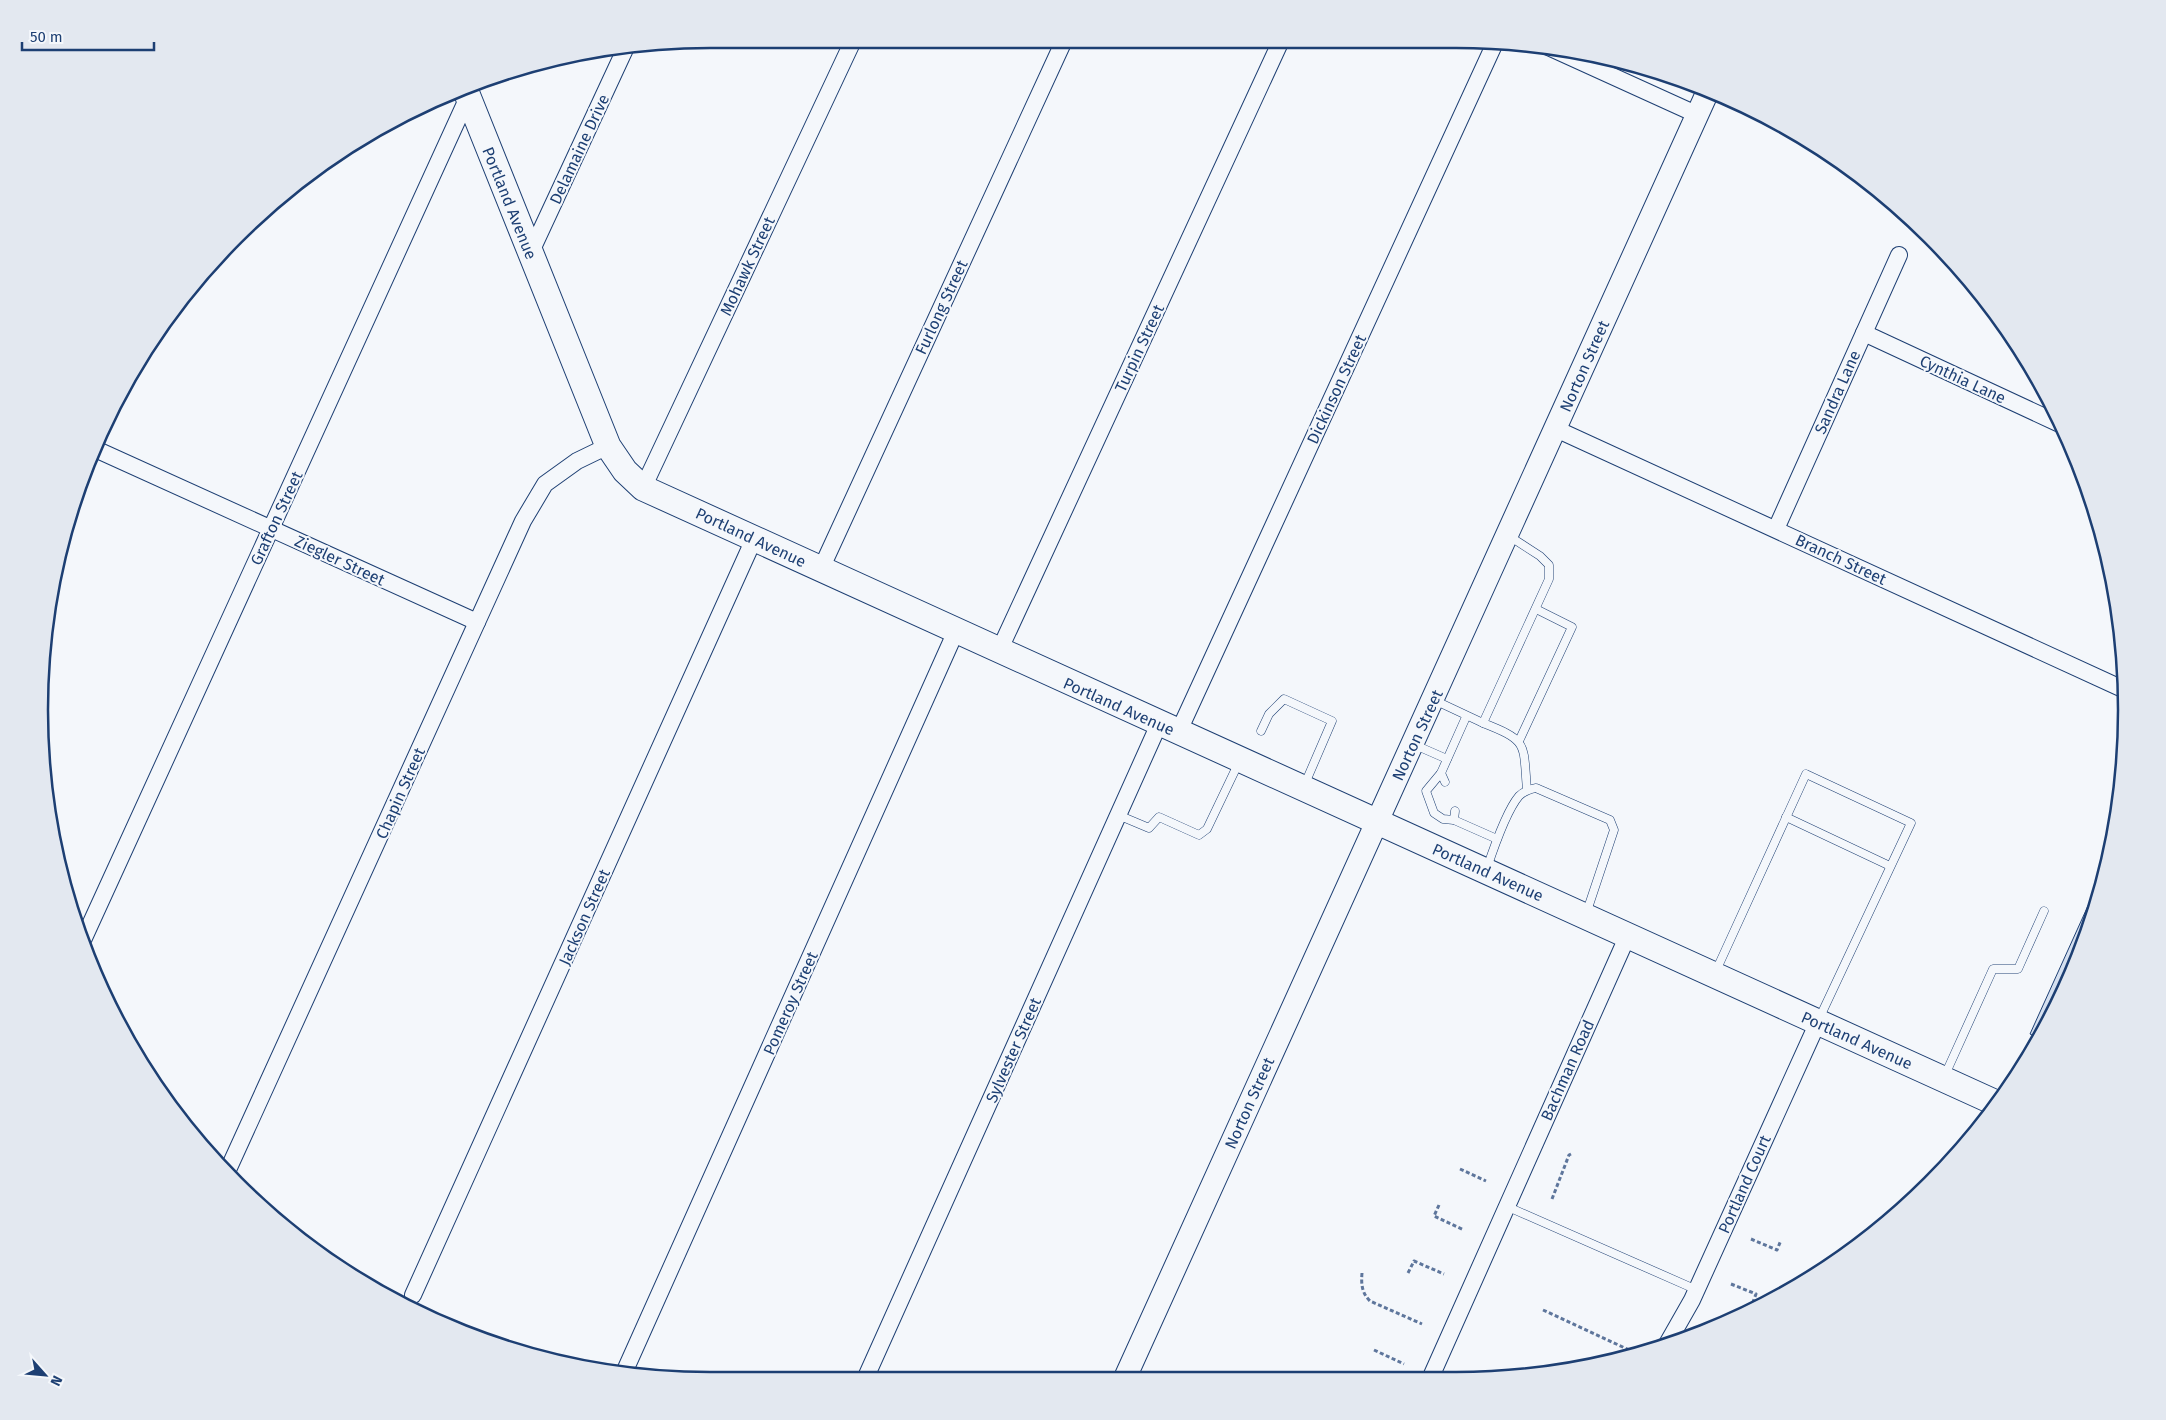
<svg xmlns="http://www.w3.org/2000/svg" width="2166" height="1420" font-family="'Fira Sans',sans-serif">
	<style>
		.building { fill: #d5e0f0; stroke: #1d3f73 }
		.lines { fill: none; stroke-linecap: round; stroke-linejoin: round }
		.service-casing { stroke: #1d3f73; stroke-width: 9 }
		.minor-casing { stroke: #1d3f73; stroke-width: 18 }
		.secondary-casing { stroke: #1d3f73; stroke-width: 24 }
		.primary-casing { stroke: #1d3f73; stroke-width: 27 }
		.path { stroke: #5e769c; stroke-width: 3; stroke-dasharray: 4 2.5; stroke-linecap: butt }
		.service { stroke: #f4f7fb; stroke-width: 8 }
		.minor { stroke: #f4f7fb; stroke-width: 16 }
		.secondary { stroke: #f4f7fb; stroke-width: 22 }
		.primary { stroke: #f4f7fb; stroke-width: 25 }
		.labels { text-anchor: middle; stroke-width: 4; stroke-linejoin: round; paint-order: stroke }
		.street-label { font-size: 16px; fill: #1d3f73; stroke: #f4f7fb }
		.rim { fill: none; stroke: #1d3f73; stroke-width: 2.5 }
	</style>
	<rect width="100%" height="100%" fill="#f4f7fb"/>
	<polygon class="building" points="2106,866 2092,926 2040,1039 2030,1034"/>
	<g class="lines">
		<defs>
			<g id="service">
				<polyline points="1434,700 1483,723 1549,579 1549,565 1540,556 1509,536"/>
				<path d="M1483 723C1529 741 1523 743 1527 790"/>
				<polyline points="1261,731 1269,714 1284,699 1332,721 1304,786"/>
				<polyline points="1519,741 1572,627 1536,609"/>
				<polyline points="1415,745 1447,759"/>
				<polyline points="1441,773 1426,791 1434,813 1443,819 1454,820"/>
				<polyline points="1445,782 1441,773 1466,717"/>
				<polyline points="1455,811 1454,820 1497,839"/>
				<polyline points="1118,815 1149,828 1159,817 1199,835 1207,829 1239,762"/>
				<polyline points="1786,817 1890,866"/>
				<path d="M1487 868C1493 850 1507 810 1519 796 1524 791 1530 789 1536 788L1610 820 1614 830 1586 914"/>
				<polyline points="1715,973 1806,774 1911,823 1819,1019"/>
				<polyline points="1945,1075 1993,969 2018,969 2044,911"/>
				<polyline points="1506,1206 1697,1290"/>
			</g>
			<g id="minor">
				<polyline points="1544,45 1698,115"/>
				<polyline points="530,254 627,45"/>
				<polyline points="1864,333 2062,425"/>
				<polyline points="1556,429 2125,690"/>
				<polyline points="93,448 477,622"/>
				<polyline points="643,488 851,45"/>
				<polyline points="1776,529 1899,255"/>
				<polyline points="821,569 1062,45"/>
				<polyline points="999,651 1279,45"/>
				<polyline points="1178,733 1494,45"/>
				<polyline points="84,938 468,97"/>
				<polyline points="227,1172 523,521 545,484 577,461 608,446"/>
				<polyline points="413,1295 754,539"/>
				<polyline points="1667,1344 1692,1300 1818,1022"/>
				<polyline points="623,1375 956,631"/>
				<polyline points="866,1377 1159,724"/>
				<polyline points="1430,1379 1628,935"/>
			</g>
			<polyline id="secondary" points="1125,1378 1708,91"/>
			<polyline id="primary" points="465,89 608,446 625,471 643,488 1996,1103"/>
		</defs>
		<use href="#service" class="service-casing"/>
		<use href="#minor" class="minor-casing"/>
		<use href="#secondary" class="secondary-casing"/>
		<use href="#primary" class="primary-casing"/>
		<g class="path">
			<polyline points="1460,1169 1486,1181"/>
			<polyline points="1552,1199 1569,1155 1571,1154"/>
			<polyline points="1439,1205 1434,1216 1464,1230"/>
			<polyline points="1751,1239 1777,1250 1781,1240"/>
			<path d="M1362 1273C1361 1285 1362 1293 1370 1301L1422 1324"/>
			<polyline points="1408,1273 1414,1261 1444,1274"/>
			<polyline points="1731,1284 1756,1294 1751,1307"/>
			<polyline points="1543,1310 1640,1355"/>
			<polyline points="1374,1350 1404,1364"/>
		</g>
		<use href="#service" class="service"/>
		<use href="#minor" class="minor"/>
		<use href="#secondary" class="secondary"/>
		<use href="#primary" class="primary"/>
	</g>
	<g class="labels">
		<g class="street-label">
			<text transform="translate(579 149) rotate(-65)" y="6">Delamaine Drive</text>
			<text transform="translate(510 203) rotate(68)" y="6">Portland Avenue</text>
			<text transform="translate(747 266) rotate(-65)" y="6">Mohawk Street</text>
			<text transform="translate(941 307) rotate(-65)" y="6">Furlong Street</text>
			<text transform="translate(1139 348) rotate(-65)" y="6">Turpin Street</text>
			<text transform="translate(1584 366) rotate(-66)" y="6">Norton Street</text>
			<text transform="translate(1963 379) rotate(25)" y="6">Cynthia Lane</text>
			<text transform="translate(1336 389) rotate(-65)" y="6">Dickinson Street</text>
			<text transform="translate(1837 392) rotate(-66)" y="6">Sandra Lane</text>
			<text transform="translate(276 518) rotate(-65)" y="6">Grafton Street</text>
			<text transform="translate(751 537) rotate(25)" y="6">Portland Avenue</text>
			<text transform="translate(1841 559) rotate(25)" y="6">Branch Street</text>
			<text transform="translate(340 560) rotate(25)" y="6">Ziegler Street</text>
			<text transform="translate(1119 706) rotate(24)" y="6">Portland Avenue</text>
			<text transform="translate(1417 735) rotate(-65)" y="6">Norton Street</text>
			<text transform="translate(400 793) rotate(-66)" y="6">Chapin Street</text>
			<text transform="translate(1488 872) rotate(24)" y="6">Portland Avenue</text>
			<text transform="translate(584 917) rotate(-66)" y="6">Jackson Street</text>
			<text transform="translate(790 1003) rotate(-66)" y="6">Pomeroy Street</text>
			<text transform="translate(1857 1040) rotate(24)" y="6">Portland Avenue</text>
			<text transform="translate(1013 1050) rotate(-66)" y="6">Sylvester Street</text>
			<text transform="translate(1567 1070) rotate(-66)" y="6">Bachman Road</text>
			<text transform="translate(1249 1103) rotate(-66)" y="6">Norton Street</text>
			<text transform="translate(1744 1184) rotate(-66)" y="6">Portland Court</text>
		</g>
	</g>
	<path d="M0 0H2166V1420H0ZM710 48H1456A662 662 0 0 1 2118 710V710A662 662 0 0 1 1456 1372H710A662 662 0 0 1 48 710V710A662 662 0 0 1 710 48Z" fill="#e3e8f0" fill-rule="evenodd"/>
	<path class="rim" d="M710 48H1456A662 662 0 0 1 2118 710V710A662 662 0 0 1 1456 1372H710A662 662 0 0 1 48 710V710A662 662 0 0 1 710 48Z"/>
	<g transform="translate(45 1375) rotate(117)" stroke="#f4f7fb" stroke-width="4" paint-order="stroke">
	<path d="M0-4L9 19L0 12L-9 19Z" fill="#1d3f73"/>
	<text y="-8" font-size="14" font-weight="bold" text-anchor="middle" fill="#1d3f73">N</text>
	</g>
	<path d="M22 42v8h132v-8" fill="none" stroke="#1d3f73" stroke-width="2.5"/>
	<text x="30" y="42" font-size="15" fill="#1d3f73" stroke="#f4f7fb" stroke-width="4" paint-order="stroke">50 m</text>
</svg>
